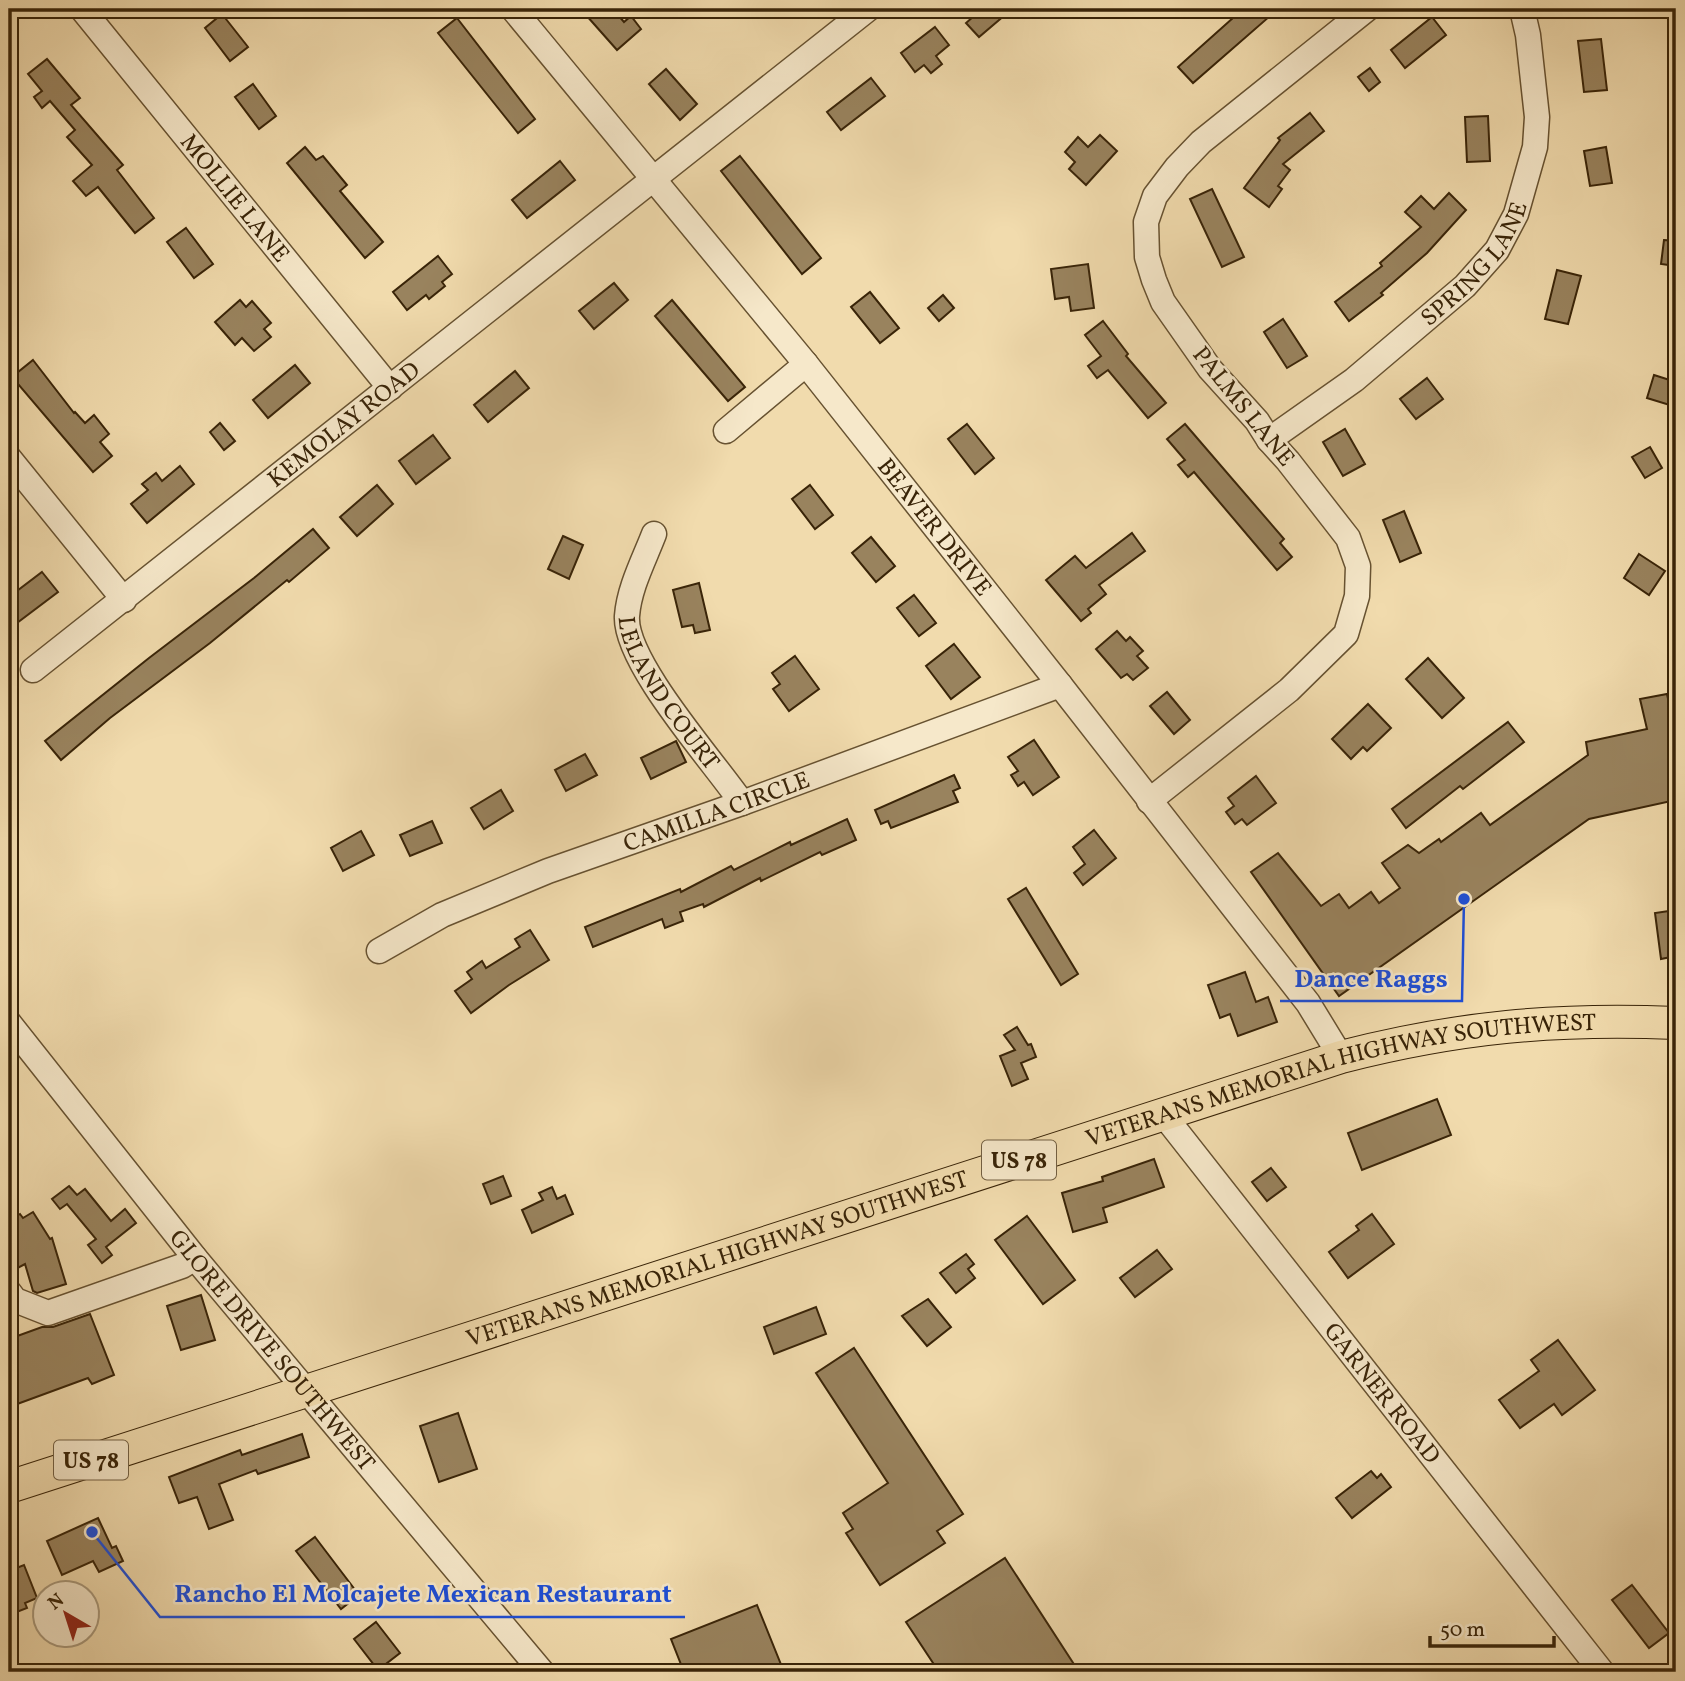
<svg xmlns="http://www.w3.org/2000/svg" width="1685" height="1681" font-family="Vollkorn,serif">
	<style>
		.building { fill: #99835e; stroke: #392408; stroke-width: 2 }
		.lines { fill: none; stroke-linecap: round; stroke-linejoin: round }
		.minor-casing { stroke: #675231; stroke-width: 27 }
		.major-casing { stroke: #392408; stroke-width: 34 }
		.minor { stroke: #f6e8ca; stroke-width: 24 }
		.major { stroke: #f1dbad; stroke-width: 32 }
		.labels { text-anchor: middle; stroke-width: 5; stroke-linejoin: round; paint-order: stroke }
		.shield { fill: #f6e8ca; stroke: #725f42; stroke-width: 2 }
		.shield-label { font-size: 23px; font-weight: bold; fill: #392408 }
		.street-label { font-size: 24px; fill: #392408; stroke: #f6e8ca }
		.leader { fill: none; stroke: #1d4ed8; stroke-width: 2.5 }
		.callout-dot { fill: #1d4ed8; stroke: #f6e8ca; stroke-width: 2.5 }
		.callout-label { font-size: 26px; text-anchor: middle; font-weight: bold; fill: #1d4ed8; stroke: #f6e8ca; stroke-width: 5; stroke-linejoin: round; paint-order: stroke }
	</style>
	<rect width="100%" height="100%" fill="#f1dbad"/>
	<filter id="stains"><feTurbulence type="fractalNoise" baseFrequency=".00286" numOctaves="4"/><feColorMatrix values="0 0 0 0 .2 0 0 0 0 .09 0 0 0 0 .02 0 0 0 .5 -.17"/></filter>
	<radialGradient id="worn" r=".72"><stop offset=".6" stop-color="#630" stop-opacity="0"/><stop offset="1" stop-color="#630" stop-opacity=".3"/></radialGradient>
	<g class="building">
		<polygon points="593,9 613,9 624,22 631,16 641,29 617,50 586,15"/>
		<polygon points="982,9 1012,9 979,37 966,23"/>
		<polygon points="1243,9 1278,9 1193,83 1178,67"/>
		<polygon points="222,14 248,47 230,61 205,28"/>
		<polygon points="1432,17 1446,35 1405,68 1391,50"/>
		<polygon points="457,18 535,119 518,133 438,33"/>
		<polygon points="935,27 949,45 936,56 942,64 931,73 924,65 915,72 901,53"/>
		<polygon points="1601,39 1607,90 1584,92 1578,41"/>
		<polygon points="47,59 80,98 71,105 123,165 117,170 154,218 135,233 98,187 86,196 73,181 92,165 67,137 75,130 50,101 42,108 34,97 42,91 28,74"/>
		<polygon points="1370,68 1380,82 1369,91 1358,77"/>
		<polygon points="666,69 697,104 680,120 649,84"/>
		<polygon points="871,78 885,96 841,130 827,112"/>
		<polygon points="253,84 276,116 259,129 235,97"/>
		<polygon points="1310,113 1324,131 1283,164 1290,170 1278,186 1282,189 1269,207 1244,188 1280,140 1278,138"/>
		<polygon points="1488,116 1490,161 1467,162 1465,117"/>
		<polygon points="1100,135 1117,151 1086,185 1069,169 1075,162 1065,152 1078,137 1088,147"/>
		<polygon points="305,147 316,160 323,156 347,185 340,191 383,242 365,258 287,163"/>
		<polygon points="1606,147 1612,183 1590,186 1584,151"/>
		<polygon points="740,156 821,258 802,274 721,171"/>
		<polygon points="560,161 575,180 527,218 512,200"/>
		<polygon points="1212,189 1244,257 1222,267 1190,199"/>
		<polygon points="1449,193 1466,210 1427,253 1381,293 1383,295 1349,321 1335,302 1382,266 1380,263 1421,227 1405,212 1421,196 1434,209"/>
		<polygon points="186,228 213,264 194,278 167,242"/>
		<polygon points="1664,240 1676,241 1676,266 1661,264"/>
		<polygon points="438,256 452,274 442,282 445,286 429,299 426,295 407,310 393,292"/>
		<polygon points="1088,264 1094,308 1071,311 1069,297 1055,299 1051,269"/>
		<polygon points="1557,270 1581,276 1568,324 1545,319"/>
		<polygon points="614,283 628,300 594,329 579,311"/>
		<polygon points="870,292 899,328 880,343 851,307"/>
		<polygon points="943,295 954,308 939,321 928,308"/>
		<polygon points="240,300 246,307 252,301 271,323 264,329 271,337 254,351 242,338 235,345 215,322"/>
		<polygon points="672,300 745,387 728,401 655,316"/>
		<polygon points="1283,319 1307,356 1287,368 1264,332"/>
		<polygon points="1103,321 1128,354 1126,356 1166,403 1148,418 1108,370 1097,378 1088,366 1101,356 1085,335"/>
		<polygon points="33,360 74,413 75,412 85,423 94,415 109,434 100,442 112,456 93,472 12,377"/>
		<polygon points="295,365 310,383 268,418 253,400"/>
		<polygon points="515,371 529,388 488,422 474,405"/>
		<polygon points="1654,375 1676,382 1676,407 1647,398"/>
		<polygon points="1427,378 1443,399 1416,419 1400,399"/>
		<polygon points="220,423 235,441 224,450 210,432"/>
		<polygon points="967,424 994,458 975,474 948,439"/>
		<polygon points="1185,424 1284,539 1280,543 1292,557 1277,570 1194,472 1188,477 1178,465 1185,460 1167,439"/>
		<polygon points="1345,429 1365,464 1343,476 1323,442"/>
		<polygon points="433,435 450,458 416,484 399,461"/>
		<polygon points="1650,447 1662,468 1645,478 1632,457"/>
		<polygon points="180,466 194,484 147,523 131,504 148,490 142,484 156,473 162,481"/>
		<polygon points="377,485 393,504 357,536 340,517"/>
		<polygon points="810,485 833,515 815,529 792,499"/>
		<polygon points="1404,511 1421,553 1400,562 1383,520"/>
		<polygon points="313,529 329,548 289,582 287,580 210,643 110,718 61,760 45,741 149,658 254,578"/>
		<polygon points="1132,533 1145,551 1099,585 1106,594 1088,609 1091,613 1081,621 1046,580 1075,556 1086,568"/>
		<polygon points="563,536 583,545 569,579 548,569"/>
		<polygon points="871,537 895,566 876,582 852,553"/>
		<polygon points="1639,554 1665,571 1649,595 1624,578"/>
		<polygon points="42,572 58,592 9,629 9,597"/>
		<polygon points="699,583 710,630 695,633 693,625 682,627 673,590"/>
		<polygon points="914,595 936,623 919,636 897,608"/>
		<polygon points="1117,631 1126,641 1130,637 1143,651 1137,656 1148,668 1133,680 1127,674 1121,678 1096,649"/>
		<polygon points="954,644 980,677 951,699 926,666"/>
		<polygon points="795,656 819,689 789,711 773,689 780,684 772,673"/>
		<polygon points="1428,658 1464,698 1442,718 1406,679"/>
		<polygon points="1167,692 1190,720 1174,734 1150,706"/>
		<polygon points="1667,694 1676,736 1676,800 1589,819 1339,996 1251,872 1278,853 1321,906 1339,894 1349,908 1371,892 1379,903 1400,888 1382,863 1408,845 1419,853 1439,839 1441,842 1481,813 1490,825 1588,755 1586,742 1647,729 1640,699"/>
		<polygon points="1368,704 1391,728 1367,751 1363,747 1351,759 1332,739"/>
		<polygon points="1508,722 1524,742 1463,789 1460,786 1406,828 1392,809"/>
		<polygon points="1034,740 1059,777 1033,795 1024,782 1018,786 1011,775 1018,771 1008,757"/>
		<polygon points="676,741 686,762 651,779 641,758"/>
		<polygon points="585,754 597,775 566,791 555,770"/>
		<polygon points="954,775 960,788 953,791 958,802 891,828 888,821 881,824 875,810"/>
		<polygon points="1256,776 1276,803 1247,825 1242,819 1235,824 1226,812 1234,806 1228,798"/>
		<polygon points="501,790 513,811 484,829 471,808"/>
		<polygon points="847,819 856,840 822,855 820,852 761,881 760,878 704,907 703,904 680,912 683,921 665,928 662,919 593,947 585,927 680,889 681,892 731,866 734,870 790,842 791,845"/>
		<polygon points="432,821 442,843 410,856 400,835"/>
		<polygon points="1094,830 1116,858 1083,885 1074,873 1085,864 1073,847"/>
		<polygon points="361,831 374,855 343,871 331,848"/>
		<polygon points="1026,888 1078,974 1061,985 1008,899"/>
		<polygon points="1676,910 1676,956 1661,959 1655,913"/>
		<polygon points="530,930 549,960 509,985 471,1013 455,991 472,979 467,972 482,961 486,968 520,947 515,939"/>
		<polygon points="1245,972 1256,1002 1268,997 1277,1022 1238,1036 1230,1014 1220,1018 1208,985"/>
		<polygon points="1017,1027 1028,1045 1031,1044 1036,1057 1021,1063 1028,1079 1012,1086 1000,1056 1015,1050 1004,1035"/>
		<polygon points="1437,1099 1451,1135 1362,1170 1348,1133"/>
		<polygon points="1154,1159 1164,1187 1103,1208 1107,1222 1073,1232 1062,1193 1103,1181 1102,1177"/>
		<polygon points="1271,1168 1286,1187 1267,1201 1252,1182"/>
		<polygon points="503,1176 511,1196 491,1204 483,1184"/>
		<polygon points="69,1186 77,1195 85,1189 111,1221 125,1209 136,1223 106,1247 112,1255 102,1263 88,1245 96,1239 67,1204 60,1209 52,1199"/>
		<polygon points="552,1187 557,1199 565,1195 573,1214 532,1233 522,1210 543,1200 539,1193"/>
		<polygon points="33,1212 50,1239 52,1238 66,1284 37,1293 33,1291 25,1264 14,1270 9,1260 9,1221 20,1214 23,1218"/>
		<polygon points="1372,1214 1394,1244 1348,1278 1329,1252 1359,1230 1356,1226"/>
		<polygon points="1027,1216 1075,1280 1043,1304 995,1240"/>
		<polygon points="1157,1250 1172,1269 1135,1297 1120,1278"/>
		<polygon points="966,1254 974,1264 968,1269 975,1278 956,1293 940,1273"/>
		<polygon points="201,1295 215,1340 181,1350 167,1306"/>
		<polygon points="928,1299 951,1327 927,1346 902,1316"/>
		<polygon points="816,1307 826,1334 774,1354 764,1327"/>
		<polygon points="90,1314 114,1375 92,1384 88,1378 9,1407 9,1339 42,1327 53,1327"/>
		<polygon points="1558,1340 1595,1390 1562,1415 1554,1404 1520,1428 1499,1400 1539,1371 1531,1360"/>
		<polygon points="854,1348 963,1514 937,1531 945,1543 880,1585 846,1533 853,1529 843,1513 888,1483 816,1373"/>
		<polygon points="458,1413 477,1469 439,1482 420,1426"/>
		<polygon points="302,1434 309,1457 258,1474 256,1470 219,1484 233,1520 209,1529 197,1497 179,1503 169,1477 240,1450 242,1455"/>
		<polygon points="1371,1471 1377,1478 1381,1474 1391,1487 1352,1518 1336,1498"/>
		<polygon points="98,1518 112,1548 116,1546 123,1561 99,1572 93,1561 62,1575 47,1541"/>
		<polygon points="315,1537 359,1595 341,1609 296,1551"/>
		<polygon points="1005,1558 1079,1672 939,1672 906,1622"/>
		<polygon points="24,1565 37,1598 25,1603 27,1608 9,1615 9,1571"/>
		<polygon points="1632,1585 1669,1633 1649,1648 1612,1600"/>
		<polygon points="757,1605 784,1672 684,1672 671,1639"/>
		<polygon points="376,1622 400,1653 378,1670 354,1639"/>
	</g>
	<g class="lines">
		<defs>
			<g id="minor">
				<path id="s1" d="M82 9 390 388"/>
				<path id="s2" d="M513 9 806 364 1060 685 1308 1003 1341 1057"/>
				<polyline points="726,431 806,364"/>
				<path id="s3" d="M1269 440 1354 380 1465 286 1497 250 1516 214 1535 147 1537 117 1528 35 1522 9"/>
				<polyline points="9,458 124,600"/>
				<path id="s4" d="M654 534C644 560 629 588 627 616 624 662 714 762 742 803"/>
				<path id="s5" d="M33 670 868 9"/>
				<polyline points="1149,801 1289,690 1346,634 1357,596 1358,566 1348,538 1288,461 1269,440 1257,421 1210,369 1163,302 1154,280 1147,257 1146,222 1155,196 1177,167 1201,142 1367,9"/>
				<path id="s6" d="M379 951 442 915 548 871 742 803 1060 685"/>
				<path id="s7" d="M9 1023 195 1258 542 1672"/>
				<path id="s8" d="M1163 1114 1602 1672"/>
				<polyline points="9,1292 15,1300 48,1313 182,1266 195,1258"/>
			</g>
			<g id="major">
				<path id="s9" d="M9 1487 1341 1057C1458 1027 1556 1018 1676 1023"/>
			</g>
		</defs>
		<use href="#minor" class="minor-casing"/>
		<use href="#major" class="major-casing"/>
		<use href="#minor" class="minor"/>
		<use href="#major" class="major"/>
	</g>
	<g class="labels">
		<g class="shield">
			<rect x="982" y="1140.5" width="74" height="39" rx="5"/>
			<rect x="54" y="1440.5" width="74" height="39" rx="5"/>
		</g>
		<g class="shield-label">
			<text x="1019" y="1168">US 78</text>
			<text x="91" y="1468">US 78</text>
		</g>
		<g class="street-label">
			<text dy="8" stroke="none"><textPath href="#s1" startOffset="243">MOLLIE LANE</textPath></text>
			<text dy="8" stroke="none"><textPath href="#s3" startOffset="273">SPRING LANE</textPath></text>
			<text transform="translate(1244 406) rotate(51)" y="8">PALMS LANE</text>
			<text dy="8" stroke="none"><textPath href="#s5" startOffset="396">KEMOLAY ROAD</textPath></text>
			<text dy="8" stroke="none"><textPath href="#s2" startOffset="668">BEAVER DRIVE</textPath></text>
			<text dy="8" stroke="none"><textPath href="#s4" startOffset="175">LELAND COURT</textPath></text>
			<text dy="8" stroke="none"><textPath href="#s6" startOffset="366">CAMILLA CIRCLE</textPath></text>
			<text dy="8" stroke="none"><textPath href="#s9" startOffset="1395">VETERANS MEMORIAL HIGHWAY SOUTHWEST</textPath></text>
			<text dy="8" stroke="none"><textPath href="#s9" startOffset="744">VETERANS MEMORIAL HIGHWAY SOUTHWEST</textPath></text>
			<text dy="8" stroke="none"><textPath href="#s7" startOffset="420">GLORE DRIVE SOUTHWEST</textPath></text>
			<text dy="8" stroke="none"><textPath href="#s8" startOffset="355">GARNER ROAD</textPath></text>
		</g>
	</g>
	<path class="leader" d="M1464 899L1462 1001H1280M92 1532L160 1617H685"/>
	<g class="callout-dot">
		<circle cx="1464" cy="899" r="7"/>
		<circle cx="92" cy="1532" r="7"/>
	</g>
	<g class="callout-label">
		<text x="1371" y="987">Dance Raggs</text>
		<text x="423" y="1602">Rancho El Molcajete Mexican Restaurant</text>
	</g>
	<rect width="1685" height="1681" fill="none" stroke="#f1dbad" stroke-width="35"/>
	<rect x="10" y="10" width="1664" height="1660" fill="none" stroke="#392408" stroke-width="3.5"/>
	<rect x="18" y="18" width="1650" height="1646" fill="none" stroke="#392408" stroke-width="2"/>
	<g transform="translate(66 1614) rotate(321)"><circle r="33" fill="#f6e8ca" stroke="#aa9a7c" stroke-width="2"/>
	<path d="M0-5L12 26L0 18L-12 26Z" fill="#8f2418"/>
	<text y="-10" font-size="19" font-weight="bold" text-anchor="middle" fill="#392408">N</text>
	</g>
	<path d="M1430 1636v10h124v-10" fill="none" stroke="#392408" stroke-width="3.5"/>
	<text x="1440" y="1636" font-size="21" fill="#392408" stroke="#f6e8ca" stroke-width="5" paint-order="stroke">50 m</text>
	<rect width="100%" height="100%" filter="url(#stains)"/>
	<rect width="100%" height="100%" fill="url(#worn)"/>
</svg>
